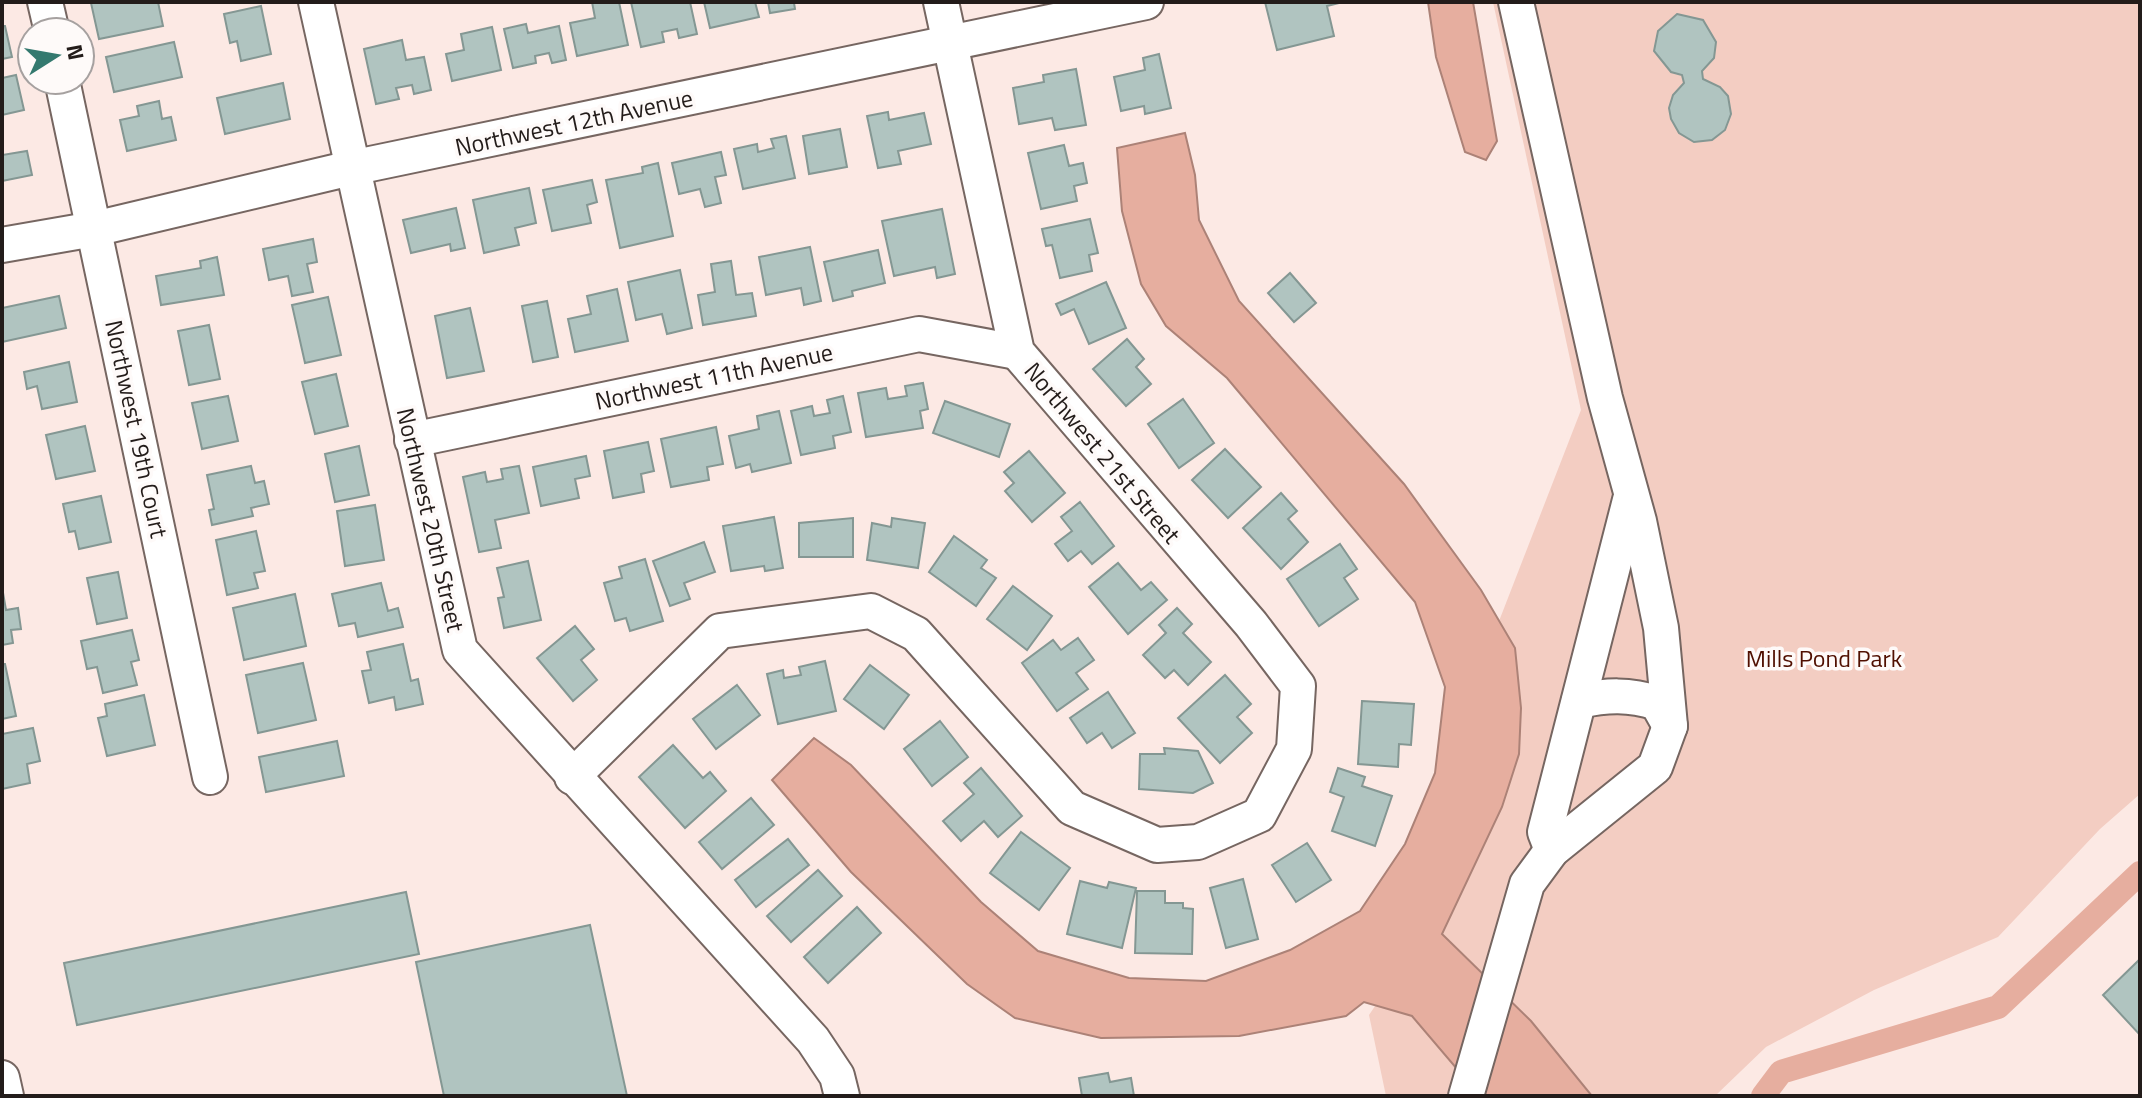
<svg xmlns="http://www.w3.org/2000/svg" width="2142" height="1098" font-family="'Titillium Web',sans-serif">
	<style>
		.green { fill: #f3cdc2 }
		.water { fill: #e6ae9f; stroke: #ac8277; stroke-width: 2 }
		.lines { fill: none; stroke-linecap: round; stroke-linejoin: round }
		.canal { stroke: #e6ae9f; stroke-width: 24 }
		.building { fill: #b0c4c0; stroke: #849793; stroke-width: 2 }
		.minor-casing { stroke: #766661; stroke-width: 38 }
		.minor { stroke: #fff; stroke-width: 34 }
		.labels { text-anchor: middle; stroke-width: 7; stroke-linejoin: round; paint-order: stroke }
		.street-label { font-size: 24px; fill: #231c1a; stroke: #fefaf9 }
		.park-label { font-size: 24px; fill: #500f00; stroke: #fefaf9 }
	</style>
	<rect width="100%" height="100%" fill="#fce9e4"/>
	<polygon class="green" points="1493,2 2140,2 2140,794 2100,829 1998,937 1874,990 1766,1047 1715,1096 1386,1096 1369,1015 1434,919 1494,634 1581,410"/>
	<g class="water">
		<polygon points="1428,2 1473,2 1497,141 1486,160 1465,152 1436,57"/>
		<polygon points="1185,133 1195,175 1199,220 1239,301 1404,484 1481,590 1515,648 1521,708 1519,754 1502,807 1442,934 1531,1021 1592,1096 1480,1096 1412,1016 1364,1002 1346,1016 1239,1036 1101,1038 1015,1018 967,984 851,872 772,780 814,738 851,765 981,902 1038,951 1129,978 1206,981 1290,950 1360,911 1405,844 1435,773 1445,687 1415,602 1227,378 1166,326 1141,284 1122,211 1117,148"/>
	</g>
	<g class="lines">
		<polyline class="canal" points="1763,1096 1781,1072 1998,1007 2140,873"/>
	</g>
	<g class="building">
		<polygon points="158,2 163,26 99,39 91,3"/>
		<polygon points="592,2 619,2 628,45 577,56 570,23 595,18"/>
		<polygon points="631,2 690,2 697,34 679,38 677,29 662,32 664,42 641,47"/>
		<polygon points="704,2 755,2 759,17 710,28"/>
		<polygon points="768,2 798,2 794,3 795,9 770,13"/>
		<polygon points="1265,2 1343,2 1327,6 1334,36 1277,50"/>
		<polygon points="261,6 271,54 241,61 237,41 230,43 224,14"/>
		<polygon points="1677,14 1703,20 1716,42 1714,58 1702,71 1703,79 1720,87 1728,96 1731,114 1725,130 1712,140 1694,142 1679,133 1671,119 1669,108 1673,95 1684,83 1682,75 1671,72 1654,51 1658,31"/>
		<polygon points="526,24 528,33 559,26 566,60 552,63 549,53 535,56 536,63 513,68 504,29"/>
		<polygon points="2,26 5,26 12,57 2,59"/>
		<polygon points="492,27 501,70 452,81 446,54 464,50 461,34"/>
		<polygon points="402,40 406,60 424,57 431,90 414,94 412,85 396,88 399,99 376,104 364,49"/>
		<polygon points="174,42 182,77 114,92 106,57"/>
		<polygon points="1159,54 1171,108 1145,114 1144,106 1121,111 1114,77 1145,70 1143,58"/>
		<polygon points="1076,69 1086,125 1055,130 1052,118 1019,124 1013,88 1044,82 1043,75"/>
		<polygon points="16,75 24,110 2,115 2,78"/>
		<polygon points="283,83 290,119 225,134 217,98"/>
		<polygon points="159,101 162,119 171,117 176,140 127,151 120,120 139,116 137,106"/>
		<polygon points="888,112 889,120 924,113 931,144 898,151 901,164 878,168 867,116"/>
		<polygon points="840,129 847,167 809,174 803,136"/>
		<polygon points="786,136 795,178 743,189 734,149 757,144 758,152 774,148 771,139"/>
		<polygon points="1064,145 1069,166 1083,163 1087,183 1074,186 1077,201 1041,209 1028,153"/>
		<polygon points="27,151 32,175 2,181 2,155"/>
		<polygon points="721,152 726,175 715,177 721,203 705,207 700,189 679,194 672,163"/>
		<polygon points="658,163 673,236 620,248 606,180 643,173 642,167"/>
		<polygon points="592,180 597,202 587,205 591,223 552,231 543,190"/>
		<polygon points="529,188 536,223 515,228 519,245 484,253 473,200"/>
		<polygon points="456,208 465,248 451,251 450,244 411,253 403,220"/>
		<polygon points="942,209 955,274 937,278 935,267 894,276 882,221"/>
		<polygon points="1090,219 1098,253 1089,255 1092,271 1060,278 1052,245 1046,246 1042,229"/>
		<polygon points="313,239 317,262 307,264 313,292 292,296 288,276 269,280 263,249"/>
		<polygon points="810,247 821,301 804,305 801,288 766,295 759,257"/>
		<polygon points="878,250 885,283 852,291 853,296 833,301 824,262"/>
		<polygon points="217,257 224,295 161,305 156,276 201,268 200,261"/>
		<polygon points="731,261 736,295 752,293 756,316 703,325 698,295 715,292 711,264"/>
		<polygon points="680,270 692,328 667,334 662,314 636,320 628,282"/>
		<polygon points="1290,273 1316,303 1294,322 1268,293"/>
		<polygon points="1106,282 1126,328 1089,344 1074,309 1061,315 1056,304"/>
		<polygon points="617,289 628,341 575,352 568,319 591,314 587,296"/>
		<polygon points="59,296 66,328 2,342 2,308"/>
		<polygon points="328,297 341,355 305,363 292,305"/>
		<polygon points="547,301 558,357 533,362 522,306"/>
		<polygon points="470,308 484,371 447,378 435,316"/>
		<polygon points="209,325 220,379 189,385 178,331"/>
		<polygon points="1127,339 1144,359 1136,367 1151,384 1126,406 1093,369"/>
		<polygon points="69,362 77,402 42,409 37,386 27,389 24,372"/>
		<polygon points="336,374 348,426 315,434 302,382"/>
		<polygon points="923,383 928,409 920,411 923,428 866,437 858,393 886,388 888,399 907,396 905,386"/>
		<polygon points="228,396 238,441 202,449 192,403"/>
		<polygon points="843,396 851,432 833,436 835,448 801,455 791,411 812,406 814,416 830,413 827,400"/>
		<polygon points="1183,399 1214,443 1179,468 1148,424"/>
		<polygon points="945,401 1010,424 999,457 933,433"/>
		<polygon points="779,411 791,463 752,472 750,464 736,468 729,436 759,429 757,416"/>
		<polygon points="85,426 95,471 56,479 46,435"/>
		<polygon points="716,427 723,464 707,467 709,480 671,487 661,439"/>
		<polygon points="648,442 654,471 641,474 644,492 613,498 604,451"/>
		<polygon points="359,446 369,495 335,502 325,454"/>
		<polygon points="1225,449 1261,487 1228,518 1192,480"/>
		<polygon points="1029,451 1065,493 1032,522 1005,491 1014,483 1004,472"/>
		<polygon points="586,456 590,476 575,479 579,498 541,506 533,467"/>
		<polygon points="251,466 255,483 264,481 269,504 251,508 253,516 212,525 209,510 214,509 207,475"/>
		<polygon points="519,466 529,513 495,520 501,548 479,552 463,477 485,472 487,482 503,479 501,469"/>
		<polygon points="1281,493 1297,511 1288,519 1308,542 1281,569 1243,528"/>
		<polygon points="101,496 111,542 79,549 75,531 69,532 63,504"/>
		<polygon points="1080,502 1114,546 1092,564 1081,551 1068,561 1055,544 1072,531 1061,517"/>
		<polygon points="375,505 384,560 345,566 337,511"/>
		<polygon points="774,517 783,568 765,571 764,566 731,571 723,526"/>
		<polygon points="853,518 853,557 799,557 799,523"/>
		<polygon points="892,518 925,523 918,568 867,560 872,523 891,527"/>
		<polygon points="256,531 265,571 254,573 258,588 227,595 216,540"/>
		<polygon points="954,536 987,560 981,568 996,578 976,606 929,572"/>
		<polygon points="704,542 715,572 684,583 690,599 670,606 653,561"/>
		<polygon points="1340,544 1357,569 1344,578 1358,599 1319,626 1287,579"/>
		<polygon points="645,559 663,621 630,631 626,618 615,621 604,583 622,578 619,567"/>
		<polygon points="528,561 541,620 504,628 498,598 504,597 497,568"/>
		<polygon points="1118,563 1141,590 1151,582 1167,600 1128,634 1089,587"/>
		<polygon points="118,572 127,618 97,624 87,578"/>
		<polygon points="381,583 388,611 398,608 403,627 358,637 355,623 339,626 332,594"/>
		<polygon points="1013,586 1052,616 1027,650 987,619"/>
		<polygon points="2,587 6,610 18,608 21,629 11,630 13,643 2,645"/>
		<polygon points="295,594 306,646 244,660 233,608"/>
		<polygon points="1177,608 1192,624 1183,633 1211,662 1188,685 1174,670 1165,678 1143,655 1166,633 1159,625"/>
		<polygon points="575,626 594,649 581,660 597,680 573,701 537,658"/>
		<polygon points="132,630 139,660 131,662 137,685 103,693 97,667 87,669 81,641"/>
		<polygon points="1078,638 1094,660 1076,673 1088,689 1057,711 1022,663 1053,640 1061,650"/>
		<polygon points="403,644 411,681 418,679 423,704 396,710 394,697 369,703 362,671 371,670 367,652"/>
		<polygon points="825,661 836,711 778,724 767,674 783,670 784,678 801,675 799,667"/>
		<polygon points="303,663 316,720 258,733 246,675"/>
		<polygon points="2,664 5,664 16,716 2,719"/>
		<polygon points="870,665 909,695 884,729 844,699"/>
		<polygon points="1225,675 1251,704 1237,717 1252,733 1220,763 1178,718"/>
		<polygon points="737,685 760,715 716,749 693,719"/>
		<polygon points="1108,692 1135,733 1112,748 1102,733 1087,743 1070,718"/>
		<polygon points="144,695 155,745 107,756 98,718 107,716 105,704"/>
		<polygon points="1362,701 1414,704 1411,745 1399,744 1398,767 1358,764"/>
		<polygon points="940,721 968,757 932,786 904,749"/>
		<polygon points="33,728 40,761 27,764 30,783 2,789 2,734"/>
		<polygon points="337,741 344,776 266,792 259,757"/>
		<polygon points="673,745 703,778 710,772 726,791 685,828 639,777"/>
		<polygon points="1164,748 1198,751 1213,783 1193,793 1139,789 1140,754 1165,754"/>
		<polygon points="981,768 1022,816 998,837 984,821 961,841 943,821 974,794 964,783"/>
		<polygon points="1338,768 1365,777 1362,786 1392,796 1375,846 1332,831 1344,797 1330,792"/>
		<polygon points="751,798 774,825 722,869 699,842"/>
		<polygon points="1021,832 1070,868 1039,910 990,873"/>
		<polygon points="788,839 809,865 756,907 735,880"/>
		<polygon points="1307,843 1331,880 1296,902 1272,865"/>
		<polygon points="818,870 842,896 791,942 767,916"/>
		<polygon points="1243,879 1258,939 1226,948 1210,888"/>
		<polygon points="1080,881 1107,888 1109,882 1136,888 1122,948 1067,934"/>
		<polygon points="1137,891 1165,891 1165,903 1183,903 1183,908 1193,909 1192,954 1135,953"/>
		<polygon points="406,892 419,954 77,1025 64,963"/>
		<polygon points="857,907 881,933 828,983 804,957"/>
		<polygon points="590,925 627,1096 444,1096 416,962"/>
		<polygon points="2139,960 2140,961 2140,1035 2103,995"/>
		<polygon points="1108,1073 1110,1082 1131,1078 1134,1096 1082,1096 1079,1078"/>
	</g>
	<g class="lines">
		<defs>
			<g id="minor">
				<polyline points="45,2 52,32"/>
				<polyline points="316,2 460,650 813,1040 837,1076 842,1096"/>
				<polyline points="62,80 210,777"/>
				<polyline points="2,245 94,229 351,168 1146,2"/>
				<polyline points="412,440 919,334 1017,352"/>
				<path d="M1579 701C1607 695 1629 694 1657 703L1670 726"/>
				<polyline points="572,777 720,631 871,611 916,634 1072,808 1157,845 1198,842 1259,815 1294,749 1298,686 1251,624 1017,352 941,2"/>
				<polyline points="1552,850 1545,832 1630,500"/>
				<polyline points="2,1078 6,1096"/>
				<polyline points="1466,1096 1527,884 1552,850 1655,767 1670,726 1661,628 1639,521 1605,398 1516,2"/>
			</g>
		</defs>
		<use href="#minor" class="minor-casing"/>
		<use href="#minor" class="minor"/>
	</g>
	<g class="labels">
		<g class="street-label">
			<text transform="translate(574 123) rotate(-12)" y="8">Northwest 12th Avenue</text>
			<text transform="translate(714 377) rotate(-12)" y="8">Northwest 11th Avenue</text>
			<text transform="translate(136 429) rotate(78)" y="8">Northwest 19th Court</text>
			<text transform="translate(1102 453) rotate(50)" y="8">Northwest 21st Street</text>
			<text transform="translate(430 520) rotate(77)" y="8">Northwest 20th Street</text>
		</g>
		<g class="park-label">
			<text x="1824" y="667">Mills Pond Park</text>
		</g>
	</g>
	<rect width="2142" height="1098" fill="none" stroke="#231c1a" stroke-width="8"/>
	<g transform="translate(56 56) rotate(79)"><circle r="38" fill="#fefaf9" stroke="#a6a1a0" stroke-width="2"/>
	<path d="M0-6L14 30L0 20L-14 30Z" fill="#34796f"/>
	<text y="-12" font-size="22" font-weight="bold" text-anchor="middle" fill="#231c1a">N</text>
	</g>
</svg>
